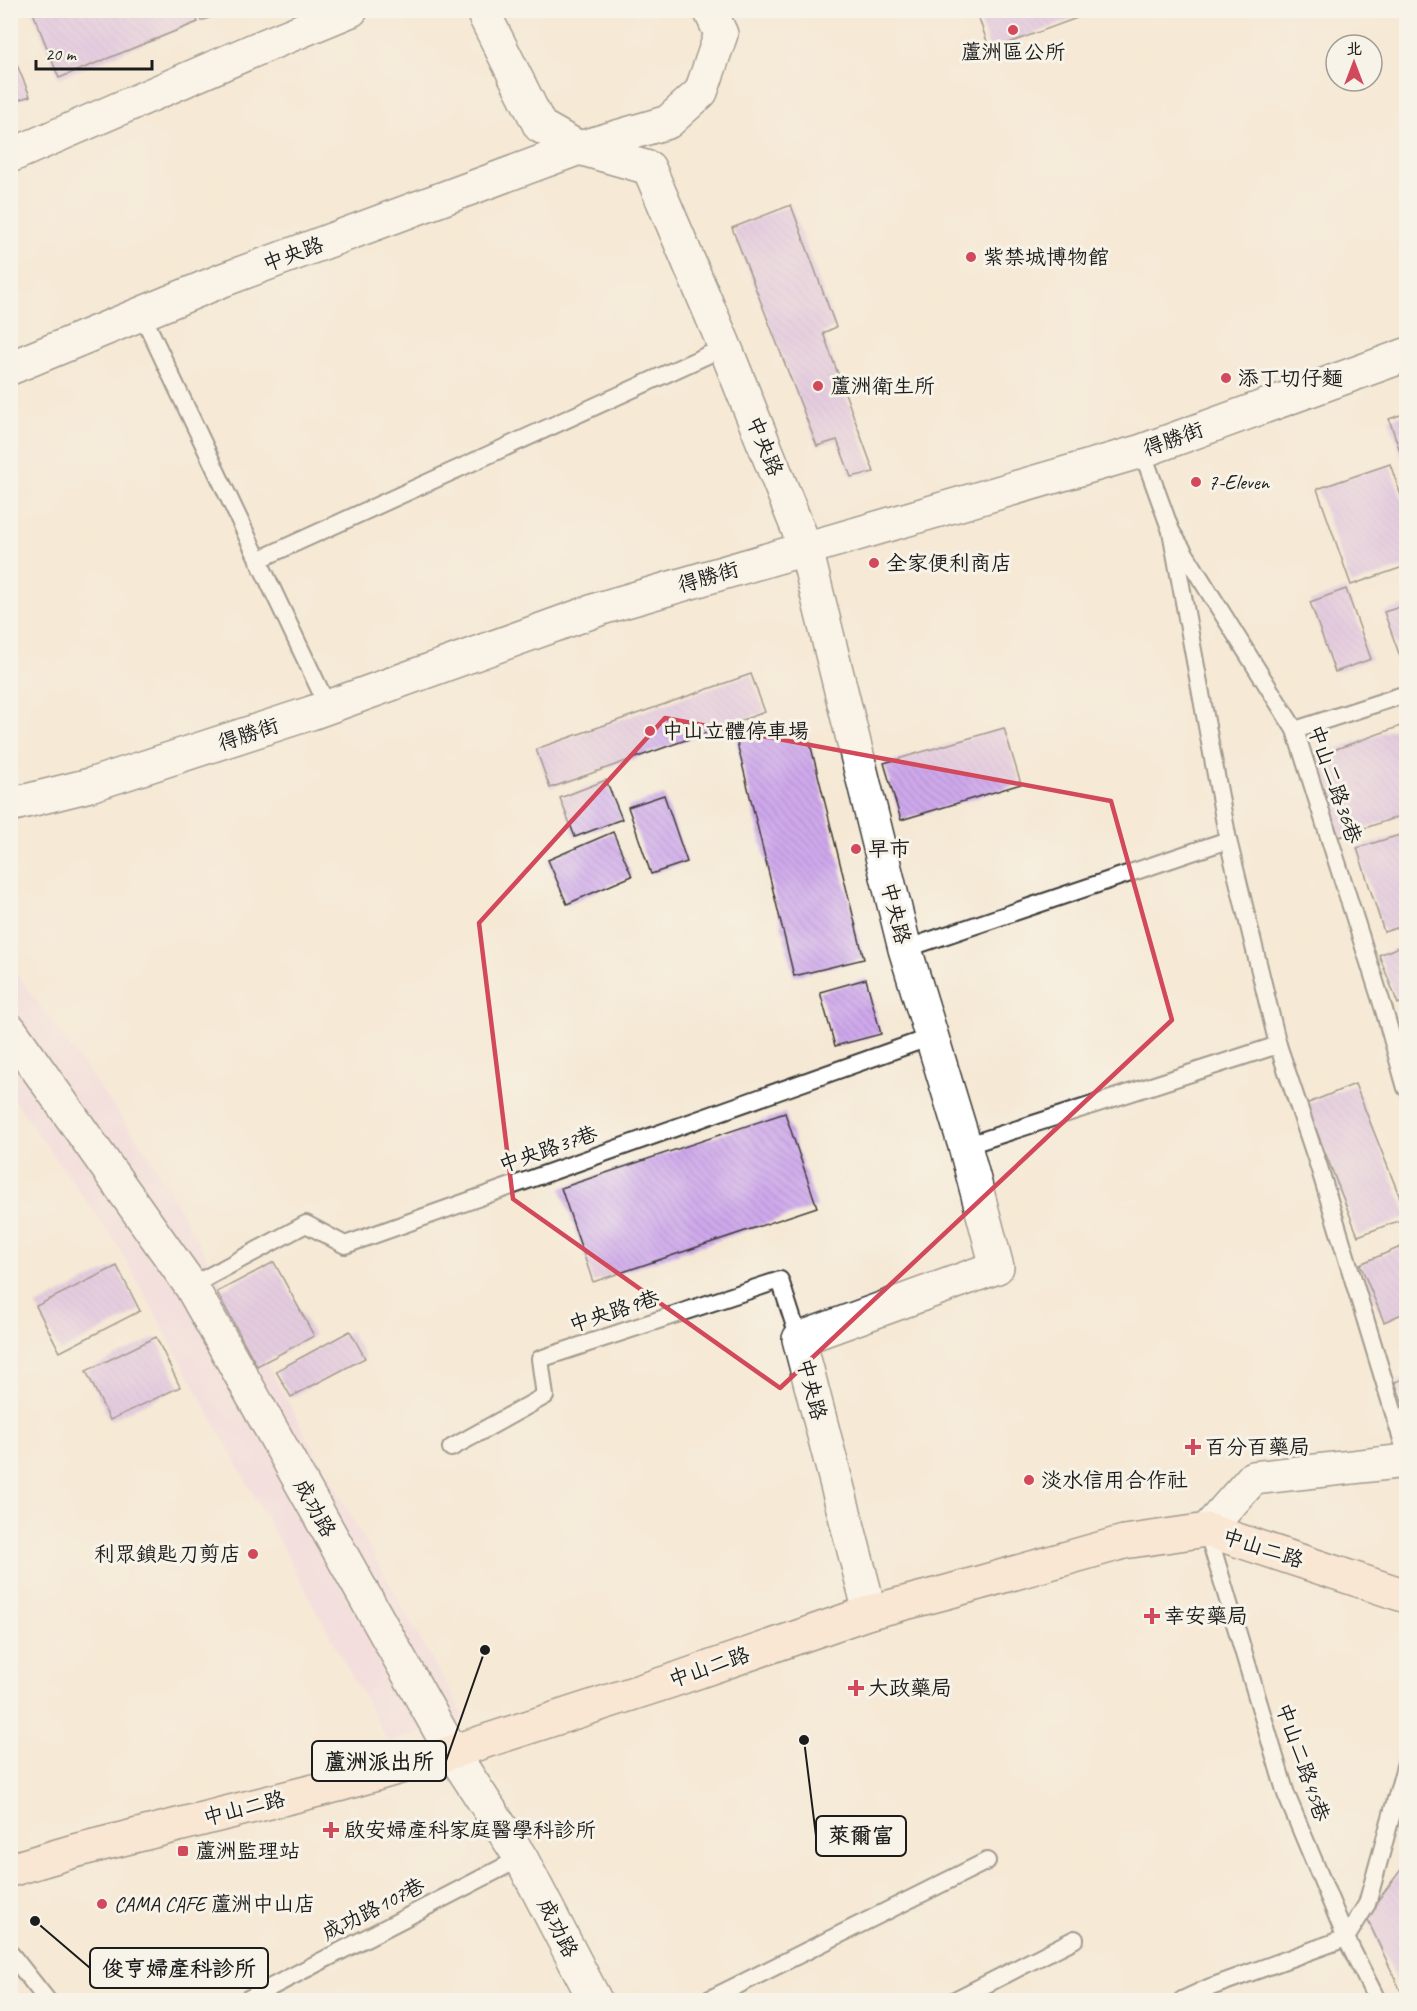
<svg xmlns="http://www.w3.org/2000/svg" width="1417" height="2011" font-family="Caveat,'LXGW WenKai TC',sans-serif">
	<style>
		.built { fill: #efd0e7 }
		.building { fill: url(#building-back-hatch) }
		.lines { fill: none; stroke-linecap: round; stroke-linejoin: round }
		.lane-casing { stroke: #3d3b38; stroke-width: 20 }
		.street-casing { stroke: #3d3b38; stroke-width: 36 }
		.secondary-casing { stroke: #3d3b38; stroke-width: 36 }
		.lane { stroke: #fff; stroke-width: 16 }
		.street { stroke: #fff; stroke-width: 33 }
		.secondary { stroke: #fde4d1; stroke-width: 33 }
		.marked { fill: none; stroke: #d1495b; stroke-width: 4.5; stroke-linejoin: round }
		.poi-dot { fill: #d1495b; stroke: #f7f3e8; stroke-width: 2 }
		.labels { text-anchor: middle; stroke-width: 6; stroke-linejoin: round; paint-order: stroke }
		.poi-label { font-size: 21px; fill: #1c1c1c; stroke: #f7f3e8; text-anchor: start }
		.street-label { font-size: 21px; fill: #1c1c1c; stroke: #f7f3e8 }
		.leader { fill: none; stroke: #1c1c1c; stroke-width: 2 }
		.callout-dot { fill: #1c1c1c; stroke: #f7f3e8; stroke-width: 2 }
		.callout { fill: #f7f3e8; stroke: #1c1c1c; stroke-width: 2 }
		.callout-label { font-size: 22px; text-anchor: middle; font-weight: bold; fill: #1c1c1c }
	</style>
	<defs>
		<pattern id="building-back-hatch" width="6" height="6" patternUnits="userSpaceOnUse" patternTransform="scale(1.5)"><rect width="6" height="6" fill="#cfa9ec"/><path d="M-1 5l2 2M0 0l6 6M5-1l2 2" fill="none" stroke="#b191ca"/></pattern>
	</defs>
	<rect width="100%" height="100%" fill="#f7f3e8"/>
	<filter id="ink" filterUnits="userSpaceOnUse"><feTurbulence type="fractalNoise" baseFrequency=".0167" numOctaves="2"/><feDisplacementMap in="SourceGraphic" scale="12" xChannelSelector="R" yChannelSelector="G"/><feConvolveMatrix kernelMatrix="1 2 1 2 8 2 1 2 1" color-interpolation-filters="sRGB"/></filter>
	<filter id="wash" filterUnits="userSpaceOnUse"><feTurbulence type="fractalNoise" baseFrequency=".008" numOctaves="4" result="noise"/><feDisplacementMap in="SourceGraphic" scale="24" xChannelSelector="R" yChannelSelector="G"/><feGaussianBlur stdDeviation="1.35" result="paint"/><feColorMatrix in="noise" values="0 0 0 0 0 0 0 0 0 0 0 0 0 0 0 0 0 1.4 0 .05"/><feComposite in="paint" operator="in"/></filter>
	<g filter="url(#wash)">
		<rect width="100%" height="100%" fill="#f5e9d5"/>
		<polygon class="built" points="10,964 151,1158 466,1720 388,1742 118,1246 11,1096"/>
		<g id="blocks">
			<g class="building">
				<polygon points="32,10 193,10 198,22 59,78"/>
				<polygon points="197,10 227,10 227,11 201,21"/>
				<polygon points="976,10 1096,10 1096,11 990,50"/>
				<polygon points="10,48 30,96 10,103"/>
				<polygon points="791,205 836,327 823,333 874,472 851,477 837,440 817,446 732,228"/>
				<polygon points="1406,413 1406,469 1389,419"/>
				<polygon points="1390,464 1406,510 1406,566 1351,585 1317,489"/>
				<polygon points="1346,589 1371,659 1335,672 1310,602"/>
				<polygon points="1406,605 1406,673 1384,612"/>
				<polygon points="751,674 765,712 550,788 536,749"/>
				<polygon points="805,723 864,959 794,976 736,739"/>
				<polygon points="1406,724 1406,814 1339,837 1311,758"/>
				<polygon points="1004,728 1021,784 901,820 884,763"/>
				<polygon points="606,780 622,819 575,837 560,798"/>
				<polygon points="664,795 687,862 651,874 628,807"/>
				<polygon points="613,832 632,876 567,904 548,860"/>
				<polygon points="1406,833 1406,925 1384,932 1357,848"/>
				<polygon points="1406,944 1406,1000 1398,1004 1379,955"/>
				<polygon points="866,979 881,1034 835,1046 820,992"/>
				<polygon points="1355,1084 1406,1213 1406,1218 1358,1236 1306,1104"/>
				<polygon points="785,1113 817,1207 593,1282 561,1188"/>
				<polygon points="1403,1246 1406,1254 1406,1312 1384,1322 1360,1264"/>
				<polygon points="274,1262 314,1336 257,1366 217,1292"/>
				<polygon points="117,1266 140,1311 60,1352 36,1306"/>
				<polygon points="350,1331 365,1358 291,1397 276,1371"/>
				<polygon points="156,1337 180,1387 110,1420 86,1371"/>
				<polygon points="1406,1378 1406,1412 1395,1382"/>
				<polygon points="1406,1863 1406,2000 1405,2000 1366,1916"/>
			</g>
		</g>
	</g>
	<g filter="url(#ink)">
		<use href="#blocks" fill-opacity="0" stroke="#3d3b38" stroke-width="1.5"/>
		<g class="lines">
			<defs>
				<g id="lane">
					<polyline points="141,312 328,707"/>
					<polyline points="1142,451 1171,531 1295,730 1384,1010 1406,1088"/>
					<polyline points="1171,531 1228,840 1278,1045 1319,1167 1406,1453"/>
					<polyline points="258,560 725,347"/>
					<polyline points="1295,730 1406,694"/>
					<polyline points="905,949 1228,840"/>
					<polyline points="965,1146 1278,1045"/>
					<polyline points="191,1286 306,1224 345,1245 931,1037"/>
					<polyline points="451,1448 545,1396 540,1359 780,1280 799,1339"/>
					<polyline points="1207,1530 1286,1794 1346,1938 1377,2000"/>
					<polyline points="10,1953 47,2000"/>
					<polyline points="246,2000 521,1858"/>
					<polyline points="708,2000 987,1861"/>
					<polyline points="955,2000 1075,1939"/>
					<polyline points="1182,2000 1208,1988 1346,1938 1367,1904 1406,1763"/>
				</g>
				<g id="street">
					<polyline points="482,10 540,126 579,148 649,168 725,347 806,549 905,949 965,1146 997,1267 799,1339 870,1612"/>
					<polyline points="10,156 259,48 351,10"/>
					<polyline points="10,368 223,280 579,148 668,122 701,92 721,34 710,10"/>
					<polyline points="10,805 90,785 311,713 602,608 1142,451 1406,355"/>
					<polyline points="10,1030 191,1286 452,1752 521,1858 595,2000"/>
					<polyline points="1207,1530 1253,1478 1406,1461"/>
				</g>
				<polyline id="secondary" points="10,1870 74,1851 342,1784 452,1752 671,1681 870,1612 947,1592 1124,1542 1207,1530 1406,1596"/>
			</defs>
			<use href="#lane" class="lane-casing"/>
			<use href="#street" class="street-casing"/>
			<use href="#secondary" class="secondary-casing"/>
			<use href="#lane" class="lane"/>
			<use href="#street" class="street"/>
			<use href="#secondary" class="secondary"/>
		</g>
	</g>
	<path d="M0 0H1417V2011H0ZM665 718 1111 801 1172 1020 780 1388 513 1199 479 923Z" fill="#f5e9d5" fill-opacity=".55" fill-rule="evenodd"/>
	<path class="marked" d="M665 718 1111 801 1172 1020 780 1388 513 1199 479 923Z"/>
	<g class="poi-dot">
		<circle cx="1013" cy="30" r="6"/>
		<circle cx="971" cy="257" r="6"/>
		<circle cx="1226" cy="378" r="6"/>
		<circle cx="818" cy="386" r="6"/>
		<circle cx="1196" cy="482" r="6"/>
		<circle cx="874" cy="563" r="6"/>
		<circle cx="650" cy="731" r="6"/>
		<circle cx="856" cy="849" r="6"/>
		<path d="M1190 1438h6v6h6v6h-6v6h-6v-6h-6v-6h6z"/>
		<circle cx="1029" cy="1480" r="6"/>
		<circle cx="253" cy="1554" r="6"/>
		<path d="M1149 1607h6v6h6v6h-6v6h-6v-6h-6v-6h6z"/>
		<path d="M853 1679h6v6h6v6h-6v6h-6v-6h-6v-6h6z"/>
		<path d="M328 1821h6v6h6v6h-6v6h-6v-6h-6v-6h6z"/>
		<rect x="177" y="1845" width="12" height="12" rx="3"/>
		<circle cx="102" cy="1904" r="6"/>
	</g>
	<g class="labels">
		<g class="poi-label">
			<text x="1013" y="59" text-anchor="middle">蘆洲區公所</text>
			<text x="983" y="264">紫禁城博物館</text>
			<text x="1238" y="385">添丁切仔麵</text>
			<text x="830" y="393">蘆洲衛生所</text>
			<text x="1208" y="489">7-Eleven</text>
			<text x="886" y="570">全家便利商店</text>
			<text x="662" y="738">中山立體停車場</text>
			<text x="868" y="856">早市</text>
			<text x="1205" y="1454">百分百藥局</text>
			<text x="1041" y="1487">淡水信用合作社</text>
			<text x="241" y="1561" text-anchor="end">利眾鎖匙刀剪店</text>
			<text x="1164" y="1623">幸安藥局</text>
			<text x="868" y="1695">大政藥局</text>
			<text x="344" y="1837">啟安婦產科家庭醫學科診所</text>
			<text x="195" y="1858">蘆洲監理站</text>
			<text x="114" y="1911">CAMA CAFE 蘆洲中山店</text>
		</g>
		<g class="street-label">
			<text transform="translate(293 254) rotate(-20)" y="7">中央路</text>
			<text transform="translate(1173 439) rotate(-20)" y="7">得勝街</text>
			<text transform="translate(765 446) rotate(68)" y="7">中央路</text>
			<text transform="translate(708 577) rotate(-16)" y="7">得勝街</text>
			<text transform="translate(248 734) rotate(-18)" y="7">得勝街</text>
			<text transform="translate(1335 784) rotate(71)" y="7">中山二路36巷</text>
			<text transform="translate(896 913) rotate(76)" y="7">中央路</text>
			<text transform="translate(548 1149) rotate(-19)" y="7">中央路37巷</text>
			<text transform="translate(614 1311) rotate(-18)" y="7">中央路9巷</text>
			<text transform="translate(812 1389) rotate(76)" y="7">中央路</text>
			<text transform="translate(315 1508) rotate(61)" y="7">成功路</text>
			<text transform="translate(1263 1548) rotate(18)" y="7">中山二路</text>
			<text transform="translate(709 1667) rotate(-19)" y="7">中山二路</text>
			<text transform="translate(1303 1762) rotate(71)" y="7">中山二路45巷</text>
			<text transform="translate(244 1808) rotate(-14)" y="7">中山二路</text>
			<text transform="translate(373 1909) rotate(-27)" y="7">成功路107巷</text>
			<text transform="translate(558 1928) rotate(63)" y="7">成功路</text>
		</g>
	</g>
	<path class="leader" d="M485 1650L446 1761M804 1740L816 1836M35 1921L90 1968"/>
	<g class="callout-dot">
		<circle cx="485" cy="1650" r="6"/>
		<circle cx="804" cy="1740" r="6"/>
		<circle cx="35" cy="1921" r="6"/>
	</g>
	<g class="callout">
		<rect x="312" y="1741" width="134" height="40" rx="6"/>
		<rect x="816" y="1816" width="90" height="40" rx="6"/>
		<rect x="90" y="1948" width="178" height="40" rx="6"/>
	</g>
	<g class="callout-label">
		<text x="379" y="1769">蘆洲派出所</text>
		<text x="861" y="1843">萊爾富</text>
		<text x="179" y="1976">俊亨婦產科診所</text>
	</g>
	<rect width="1417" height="2011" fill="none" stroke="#f7f3e8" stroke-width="36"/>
	<g transform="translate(1354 63)"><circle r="28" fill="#f7f3e8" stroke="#9f9d96" stroke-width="1.5"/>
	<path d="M0-4.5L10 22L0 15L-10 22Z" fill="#d1495b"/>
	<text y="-9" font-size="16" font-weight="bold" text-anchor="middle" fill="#1c1c1c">北</text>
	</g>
	<path d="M36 60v9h116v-9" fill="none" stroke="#1c1c1c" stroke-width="3"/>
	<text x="45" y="60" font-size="18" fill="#1c1c1c" stroke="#f7f3e8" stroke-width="4.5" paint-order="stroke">20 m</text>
</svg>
